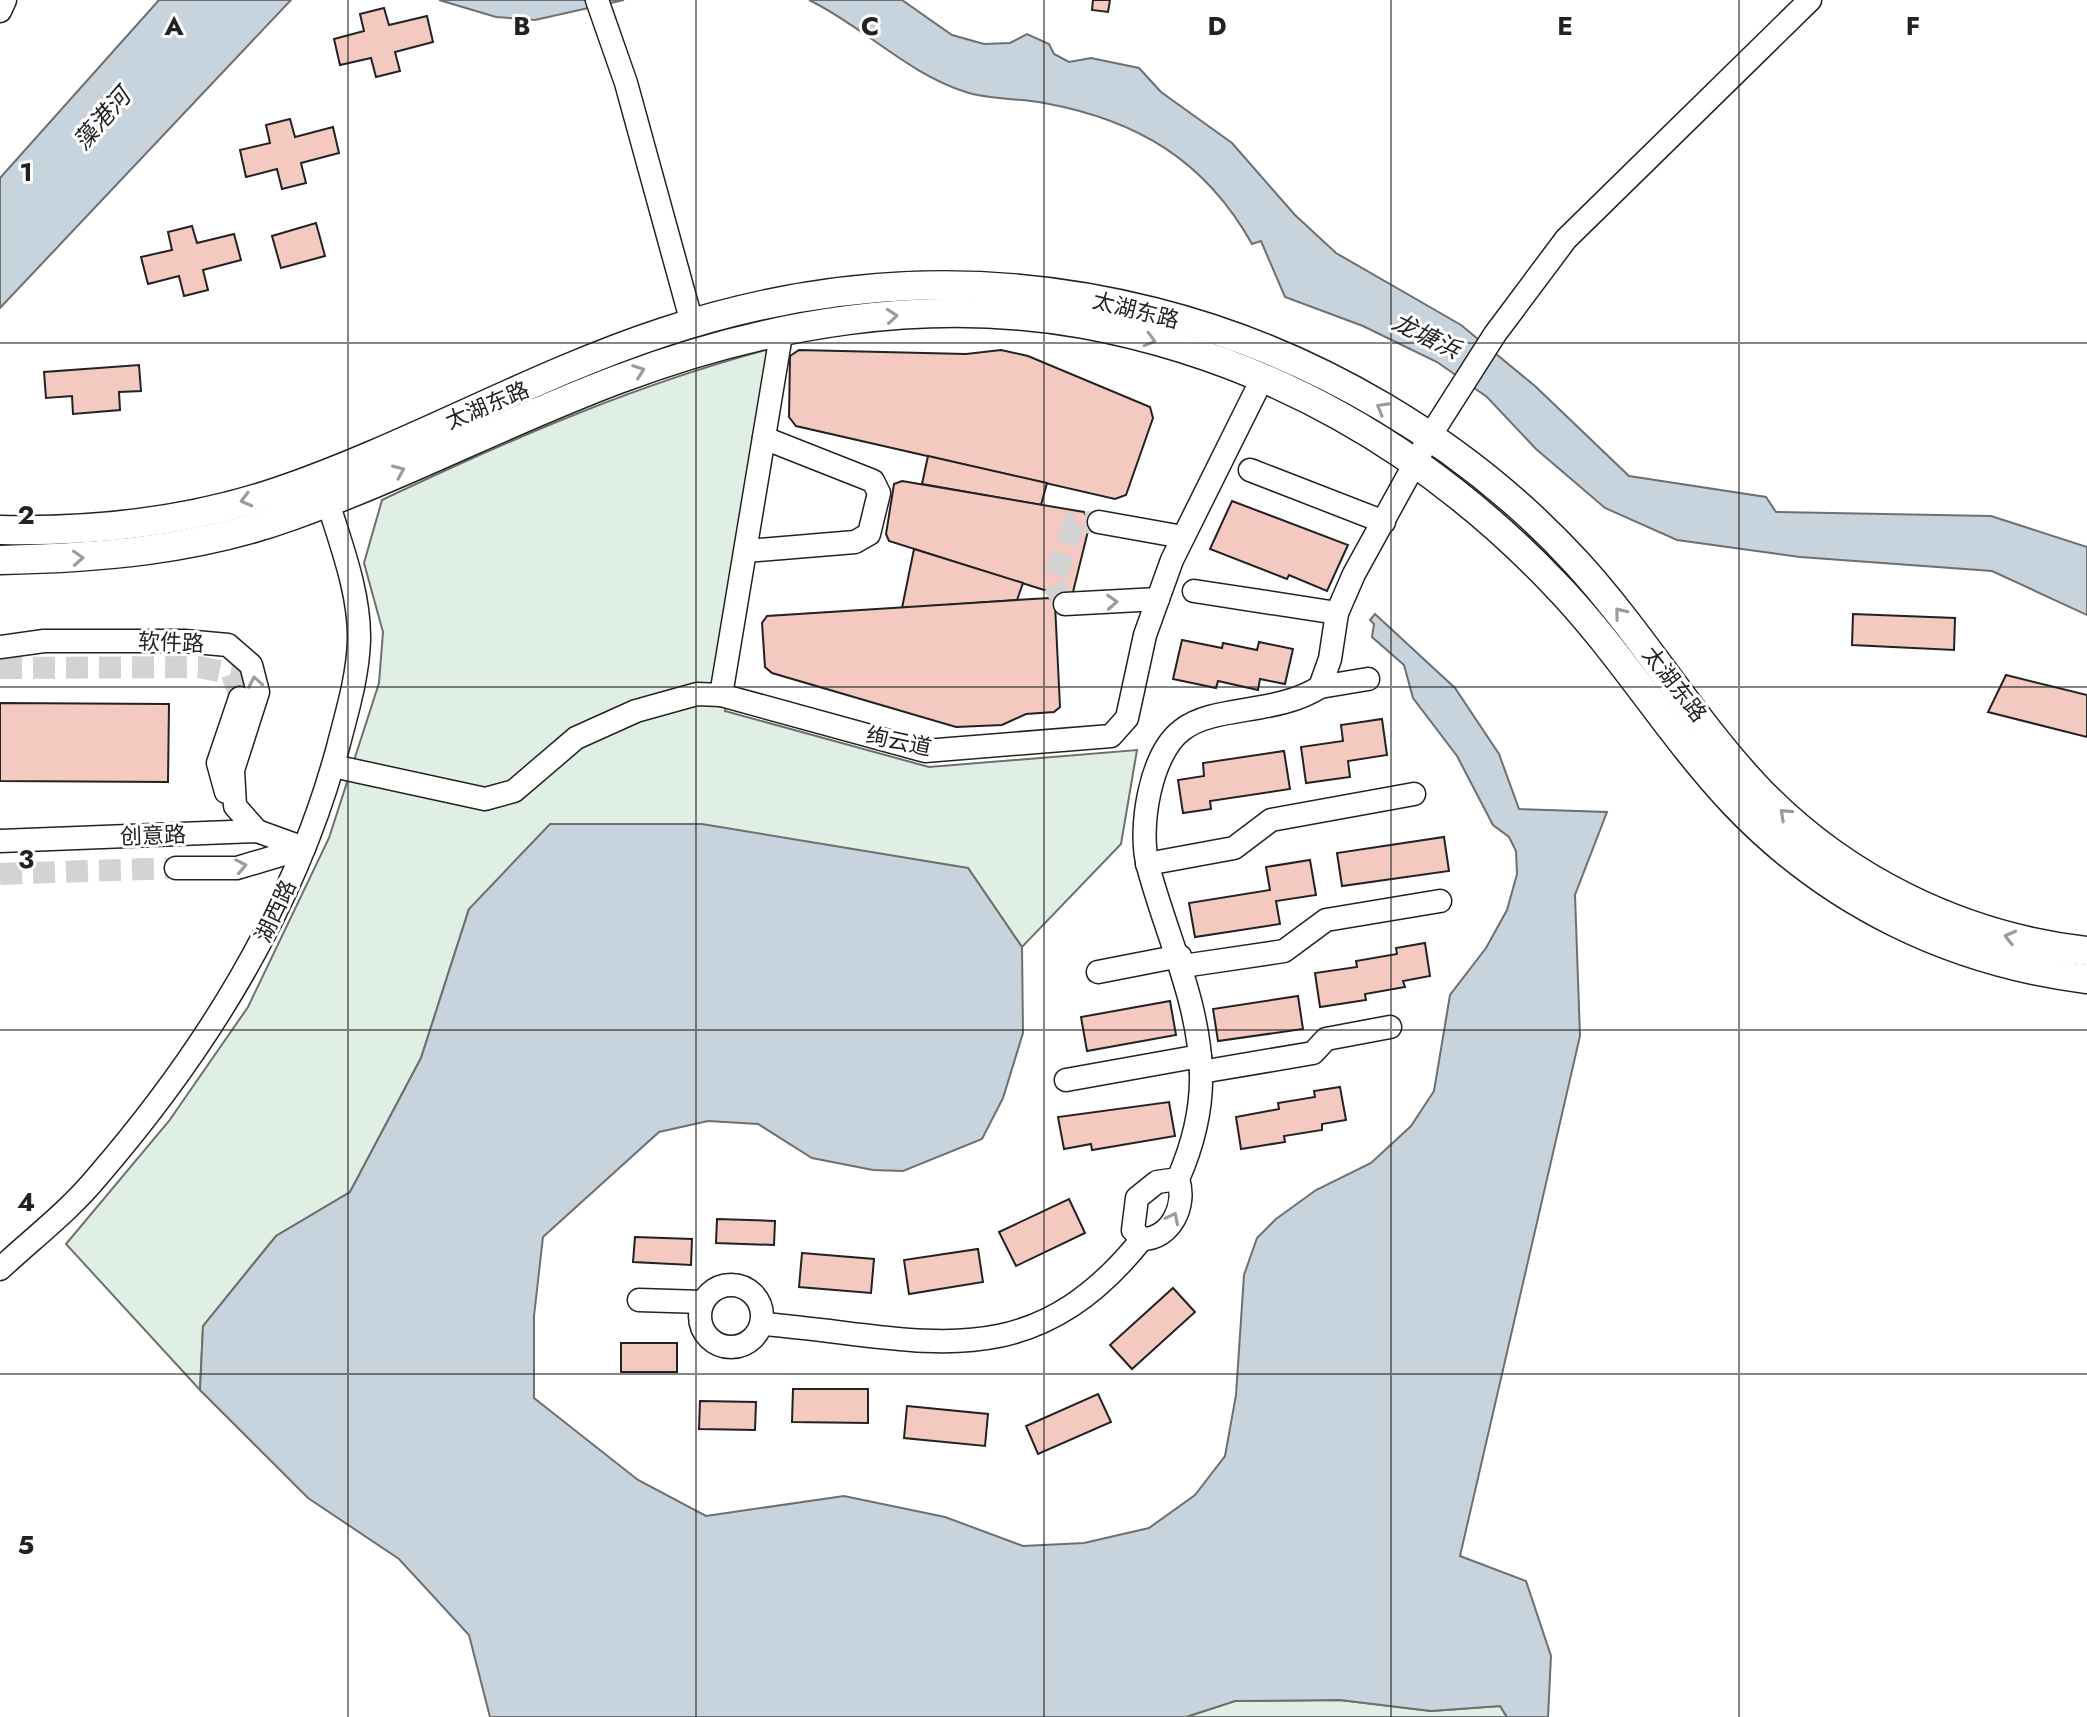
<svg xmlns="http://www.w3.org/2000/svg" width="2087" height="1717" font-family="Jost,'Noto Sans SC',sans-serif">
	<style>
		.green { fill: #e0efe3; stroke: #6f6f6f; stroke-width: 2 }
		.water { fill: #c7d3dd; stroke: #6f6f6f; stroke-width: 2 }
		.building { fill: #f3c9c0; stroke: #222; stroke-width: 2 }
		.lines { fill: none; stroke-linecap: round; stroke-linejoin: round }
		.minor-tunnel { stroke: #d3d3d3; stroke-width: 22; stroke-dasharray: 22 11; stroke-linecap: butt }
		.minor-casing { stroke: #222; stroke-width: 25 }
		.major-casing { stroke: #222; stroke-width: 31 }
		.minor { stroke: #fff; stroke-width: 22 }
		.major { stroke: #fff; stroke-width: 28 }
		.oneway { stroke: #9c9c9c }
		.grid { fill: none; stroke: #222; stroke-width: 2; stroke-opacity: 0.55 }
		.labels { text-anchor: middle; stroke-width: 6; stroke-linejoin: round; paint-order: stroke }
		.street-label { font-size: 22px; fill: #222; stroke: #fff }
		.water-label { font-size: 24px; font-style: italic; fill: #222; stroke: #fff }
		.grid-label { font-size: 26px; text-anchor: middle; font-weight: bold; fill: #222; stroke: #fff; stroke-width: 6; stroke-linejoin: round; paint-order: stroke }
	</style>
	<rect width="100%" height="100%" fill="#fff"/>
	<g class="green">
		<path d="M785 345 725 711 929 767 1137 750 1121 844 1022 947 968 868 469 909 421 1058 350 1192 276 1236 203 1326 200 1390 66 1244 169 1121 248 1007 329 838 379 683 383 632 364 563 382 500C513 438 643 381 785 345Z"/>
		<polygon points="1340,1700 1431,1711 1500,1706 1507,1717 1186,1717 1235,1701"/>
	</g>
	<g class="water">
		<polygon points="159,0 291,0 0,308 0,178"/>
		<polygon points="439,0 624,0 535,20 496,17"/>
		<path d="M809 0H902L952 35 984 44 1010 43 1027 34 1049 44 1054 54 1069 62 1091 58 1139 68 1161 92 1232 143 1295 215 1336 253 1461 325 1535 386 1629 476 1766 497 1776 512 1991 516 2087 547V615L1992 571 1800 557 1677 540 1605 508 1536 449 1487 397 1437 362 1363 326 1285 297 1261 241 1252 244C1205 160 1137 120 1044 103 1019 98 990 100 966 92 908 74 863 26 809 0Z"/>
		<polygon points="1375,614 1455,688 1499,754 1519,809 1607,812 1575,895 1580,1036 1460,1556 1526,1581 1551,1656 1548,1717 1507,1717 1500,1706 1431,1711 1340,1700 1235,1701 1186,1717 490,1717 469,1635 399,1559 308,1498 200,1390 203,1326 276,1236 350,1192 421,1058 469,909 550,824 702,824 968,868 1022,947 1023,1033 1003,1098 982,1139 903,1171 873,1170 812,1158 758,1124 708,1121 659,1132 543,1237 534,1316 534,1398 638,1480 706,1516 844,1496 945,1517 1023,1546 1084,1543 1149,1528 1195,1495 1225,1456 1236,1395 1244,1275 1257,1238 1276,1219 1316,1190 1371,1163 1411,1126 1434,1091 1450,995 1486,948 1507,910 1517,874 1516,851 1509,837 1493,825 1457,756 1413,698 1404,665 1372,637 1374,624 1370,620"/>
	</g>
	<g class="building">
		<polygon points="1093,0 1110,0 1108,12 1092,10"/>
		<polygon points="384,8 389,25 427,16 433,42 395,52 400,71 376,77 371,58 340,65 334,39 364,31 360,14"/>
		<polygon points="290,119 295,137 333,127 339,153 301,163 306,183 282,189 277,169 246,177 240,150 270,143 266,125"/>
		<polygon points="316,223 325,256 281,268 272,236"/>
		<polygon points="192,226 197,243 234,234 241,260 203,270 208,290 184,296 179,276 148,284 141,257 172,250 168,232"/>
		<polygon points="799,350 966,354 1001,350 1028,356 1150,407 1153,418 1126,495 1115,499 796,426 789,417 790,356"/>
		<polygon points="139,365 141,391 119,392 120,410 73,414 72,396 46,398 44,372"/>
		<polygon points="928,456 1047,483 1041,505 922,484"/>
		<polygon points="902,481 1084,512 1090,523 1073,592 1063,596 889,541 886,534 894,484"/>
		<polygon points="1232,501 1348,545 1327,591 1289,575 1287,579 1210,549"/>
		<polygon points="914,549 1023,583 1017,600 902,608"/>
		<polygon points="1049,598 1055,604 1060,707 1054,712 1026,714 1002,725 956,727 772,673 765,667 762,623 767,616"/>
		<polygon points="1853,614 1955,618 1954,650 1852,645"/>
		<polygon points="1182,640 1222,648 1223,643 1257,650 1259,642 1293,649 1285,684 1260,679 1258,690 1218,681 1216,688 1173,679"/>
		<polygon points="2006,675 2087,695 2087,737 1988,712"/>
		<polygon points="0,703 169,704 168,782 0,781"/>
		<polygon points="1382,719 1387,755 1348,761 1350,777 1306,783 1301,747 1343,741 1341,725"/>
		<polygon points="1284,751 1290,789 1210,801 1211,809 1183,813 1178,780 1204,776 1203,763"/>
		<polygon points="1444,837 1449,871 1342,886 1337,853"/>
		<polygon points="1310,860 1316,895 1276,901 1280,924 1195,937 1189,903 1270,890 1266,867"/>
		<polygon points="1425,943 1430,976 1403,981 1405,987 1365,994 1366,1000 1320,1007 1315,973 1357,967 1356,961 1397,954 1396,948"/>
		<polygon points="1298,996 1303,1029 1218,1041 1213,1009"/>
		<polygon points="1170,1001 1176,1035 1087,1051 1081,1017"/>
		<polygon points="1340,1087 1346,1120 1322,1124 1322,1130 1284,1136 1285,1142 1241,1149 1236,1117 1279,1109 1278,1103 1315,1097 1314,1091"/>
		<polygon points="1169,1102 1175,1136 1092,1150 1091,1144 1064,1149 1058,1117"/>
		<polygon points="1069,1199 1085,1233 1016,1266 999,1232"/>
		<polygon points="717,1219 775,1221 774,1245 716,1243"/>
		<polygon points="635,1237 692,1239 691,1265 633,1262"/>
		<polygon points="978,1249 983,1282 909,1294 904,1260"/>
		<polygon points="802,1253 874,1259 871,1293 799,1287"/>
		<polygon points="1173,1288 1195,1312 1132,1369 1110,1345"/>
		<rect x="621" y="1343" width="56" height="29"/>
		<polygon points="793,1389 868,1389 868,1423 792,1422"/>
		<polygon points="1098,1394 1111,1422 1038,1454 1026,1426"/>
		<polygon points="700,1401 756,1402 755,1430 699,1429"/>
		<polygon points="907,1406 988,1414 985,1446 904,1438"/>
	</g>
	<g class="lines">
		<g class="minor-tunnel">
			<polyline points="1065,604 1053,584 1074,523 1099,522"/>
			<polyline points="0,668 199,667 232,674 240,698"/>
			<polyline points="0,874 176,868"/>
		</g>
		<defs>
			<g id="minor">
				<polyline points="597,0 626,83 692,323"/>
				<polyline points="0,11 5,0"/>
				<polyline points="1250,470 1384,522"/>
				<polyline points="1099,522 1183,537"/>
				<polyline points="746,551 855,542 869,534 879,493 873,481 764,438"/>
				<polyline points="1194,591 1337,613"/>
				<polyline points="1065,604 1158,599"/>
				<polyline points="0,647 44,641 184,641 228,645 251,665 258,692 233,770 235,806 257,831"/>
				<polyline points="1320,687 1368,679"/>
				<polyline points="721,695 782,329"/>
				<polyline points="333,766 485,799 514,791 576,738 636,711 697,694 721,695 925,751 1111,736 1127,718 1145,635 1172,560 1262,379"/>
				<polyline points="226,792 218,763 240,698"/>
				<polyline points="0,841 257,831 304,848"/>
				<polyline points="1147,864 1234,848 1271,820 1414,794"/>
				<polyline points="176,868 237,868 304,848"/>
				<polyline points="1183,966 1284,951 1326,920 1440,901"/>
				<polyline points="1098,972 1180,956"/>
				<polyline points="1201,1072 1313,1053 1326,1039 1390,1027"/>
				<polyline points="1066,1080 1200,1056"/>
				<path d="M1178 1179 1157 1182 1137 1198 1133 1230 1142 1239C1171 1239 1187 1205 1178 1179 1193 1145 1202 1111 1201 1073 1199 1000 1166 935 1148 866 1138 829 1150 754 1182 730 1213 705 1277 715 1320 687L1330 659 1337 613 1354 574 1430 436 1495 334 1566 239 1810 0"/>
				<path d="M0 1269C32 1239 69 1211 97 1177 205 1052 295 907 338 747 347 712 358 676 359 640 360 588 337 535 323 486"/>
				<circle cx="731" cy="1316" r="31"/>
				<polyline points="639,1300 702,1302"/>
				<path d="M762 1324C919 1336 1026 1384 1142 1239"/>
			</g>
			<g id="major">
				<path d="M0 530C96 532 189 522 280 491 411 446 533 375 664 332 827 278 988 270 1154 312 1313 352 1466 442 1577 563 1641 633 1690 716 1754 785 1841 878 1961 937 2087 951"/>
				<path d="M0 560C99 558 197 550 291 516 403 476 509 420 619 379 767 323 928 296 1084 324 1268 358 1426 449 1554 583 1620 651 1669 734 1734 803 1829 903 1951 962 2087 979"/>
			</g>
		</defs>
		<use href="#minor" class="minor-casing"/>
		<use href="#major" class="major-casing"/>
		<use href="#minor" class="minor"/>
		<use href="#major" class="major"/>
	</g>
	<defs><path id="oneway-chevron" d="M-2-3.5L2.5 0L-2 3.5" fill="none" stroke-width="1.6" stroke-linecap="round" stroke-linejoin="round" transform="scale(2)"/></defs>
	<g class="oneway">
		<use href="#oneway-chevron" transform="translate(892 316) rotate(-5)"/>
		<use href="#oneway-chevron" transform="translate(1150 340) rotate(16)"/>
		<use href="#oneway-chevron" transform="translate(639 371) rotate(-20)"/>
		<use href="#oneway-chevron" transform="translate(1382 408) rotate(-150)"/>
		<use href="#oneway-chevron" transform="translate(399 471) rotate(-23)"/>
		<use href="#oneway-chevron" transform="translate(246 500) rotate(165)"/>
		<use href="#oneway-chevron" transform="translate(78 558) rotate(-3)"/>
		<use href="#oneway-chevron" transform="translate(1112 602) rotate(-3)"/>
		<use href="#oneway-chevron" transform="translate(1620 613) rotate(-129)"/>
		<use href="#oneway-chevron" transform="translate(255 682) rotate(-100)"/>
		<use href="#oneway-chevron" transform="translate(1785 814) rotate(-137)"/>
		<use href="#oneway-chevron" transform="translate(241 866) rotate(-11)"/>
		<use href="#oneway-chevron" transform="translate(2010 937) rotate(-166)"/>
		<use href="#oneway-chevron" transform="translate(1173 1218) rotate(-63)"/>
	</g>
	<path class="grid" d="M348 0V1717M696 0V1717M1044 0V1717M1391 0V1717M1739 0V1717M0 343H2087M0 687H2087M0 1030H2087M0 1374H2087"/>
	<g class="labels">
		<g class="street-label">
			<text transform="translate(1136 310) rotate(14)" y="8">太湖东路</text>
			<text transform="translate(487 405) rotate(-23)" y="8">太湖东路</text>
			<text transform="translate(171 642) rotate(2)" y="8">软件路</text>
			<text transform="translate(1675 684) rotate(52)" y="8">太湖东路</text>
			<text transform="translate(899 741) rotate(12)" y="8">绚云道</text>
			<text transform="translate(153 835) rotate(-2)" y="8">创意路</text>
			<text transform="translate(275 911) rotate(-65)" y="8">湖西路</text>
		</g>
		<g class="water-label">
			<text transform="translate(102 119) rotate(-49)" y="8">藻港河</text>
			<text transform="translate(1426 336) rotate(26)" y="8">龙塘浜</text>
		</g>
	</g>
	<g class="grid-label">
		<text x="174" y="35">A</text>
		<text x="522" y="35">B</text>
		<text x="870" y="35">C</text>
		<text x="1217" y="35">D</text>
		<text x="1565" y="35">E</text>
		<text x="1913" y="35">F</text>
		<text x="26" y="181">1</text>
		<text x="26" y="524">2</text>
		<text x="26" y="868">3</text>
		<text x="26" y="1211">4</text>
		<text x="26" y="1554">5</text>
	</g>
</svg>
